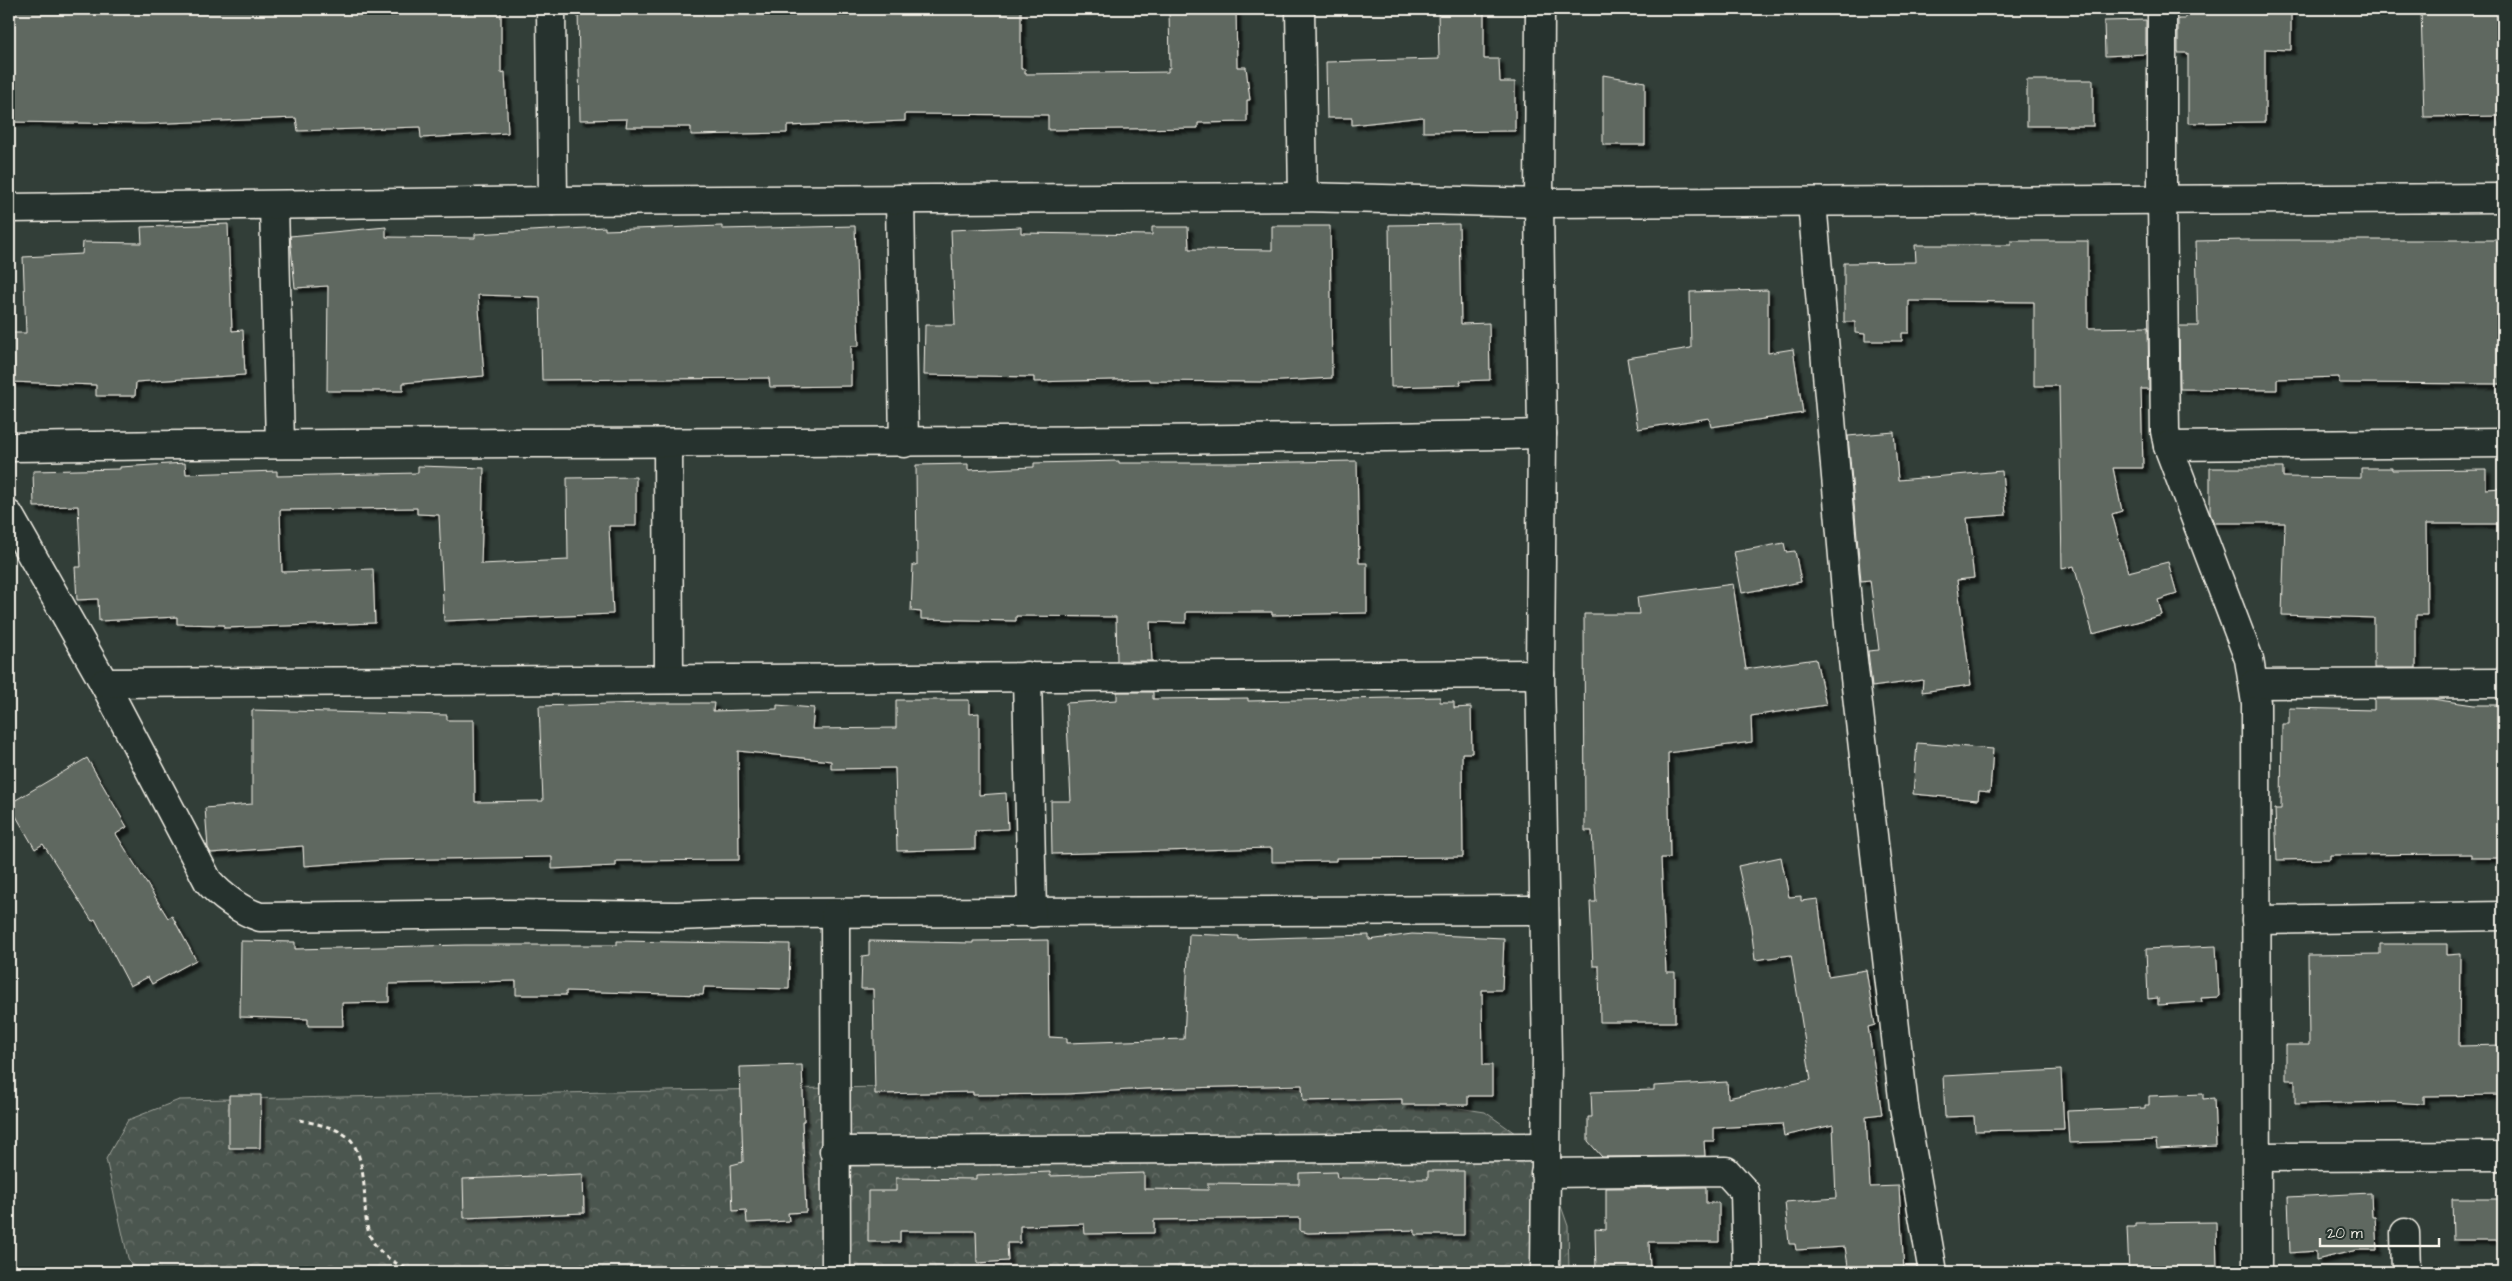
<svg xmlns="http://www.w3.org/2000/svg" width="2512" height="1281" font-family="'Architects Daughter',sans-serif">
	<style>
		.forest { fill: url(#forest-crowns); stroke: #a0a49c }
		.building { fill: #5f6861; stroke: #f4f1e8; filter: url(#shadow) }
		.lines { fill: none; stroke-linecap: round; stroke-linejoin: round }
		.street-casing { stroke: #f4f1e8; stroke-width: 31 }
		.secondary-casing { stroke: #f4f1e8; stroke-width: 31 }
		.path { stroke: #f4f1e8; stroke-width: 3; stroke-dasharray: 5 4; stroke-linecap: butt }
		.street { stroke: #26332d; stroke-width: 28 }
		.secondary { stroke: #26332d; stroke-width: 28 }
	</style>
	<defs>
		<pattern id="forest-crowns" width="20" height="18" patternUnits="userSpaceOnUse" patternTransform="scale(1.25)"><rect width="20" height="18" fill="#4c564f"/><path d="M2 6a3 3 0 1 1 6 0M12 15a3 3 0 1 1 6 0" fill="none" stroke="#666f68"/></pattern>
		<filter id="shadow"><feDropShadow dx="4.5" dy="4.5" stdDeviation="1" flood-color="#0009"/></filter>
	</defs>
	<rect width="100%" height="100%" fill="#323e38"/>
	<filter id="ink" filterUnits="userSpaceOnUse"><feTurbulence type="fractalNoise" baseFrequency=".02" numOctaves="2"/><feDisplacementMap in="SourceGraphic" scale="10" xChannelSelector="R" yChannelSelector="G"/><feConvolveMatrix kernelMatrix="1 2 1 2 8 2 1 2 1" color-interpolation-filters="sRGB"/></filter>
	<g filter="url(#ink)">
		<polygon class="forest" points="1153,1082 1301,1089 1380,1096 1485,1112 1542,1152 1568,1226 1569,1272 135,1272 128,1258 106,1159 128,1120 179,1100"/>
		<g class="building">
			<polygon points="10,9 501,9 501,73 505,72 508,133 421,138 420,127 298,131 296,118 144,124 9,122 9,76 13,76"/>
			<polygon points="578,9 1021,9 1021,69 1025,69 1025,74 1168,72 1168,68 1170,68 1169,9 1236,9 1237,67 1246,67 1250,100 1247,100 1247,122 1198,123 1198,128 1048,130 1048,115 905,114 905,121 787,126 787,133 691,135 691,127 626,127 627,119 580,120"/>
			<polygon points="1438,9 1484,9 1484,59 1499,59 1500,82 1515,82 1515,131 1423,132 1423,117 1352,125 1352,118 1327,118 1326,62 1439,59"/>
			<polygon points="2185,9 2291,9 2291,50 2265,49 2265,122 2188,123 2188,53 2178,53 2178,19 2185,19"/>
			<polygon points="2421,9 2497,9 2497,19 2503,19 2503,116 2424,117"/>
			<polygon points="2146,20 2146,54 2105,56 2104,21"/>
			<polygon points="1603,75 1645,82 1645,145 1603,145"/>
			<rect x="2027" y="80" width="66" height="46"/>
			<polygon points="228,224 232,331 243,330 245,375 136,382 135,396 96,396 96,385 9,382 9,333 26,333 23,257 82,254 83,242 142,243 141,227"/>
			<polygon points="1459,224 1461,324 1489,323 1490,380 1460,381 1461,385 1391,387 1389,225"/>
			<polygon points="722,226 722,229 855,226 859,346 851,346 851,386 770,387 769,378 542,380 540,297 478,295 484,376 403,383 403,391 327,391 328,286 295,288 290,236 386,227 386,237 475,238 475,234 605,227 605,230"/>
			<polygon points="1272,226 1330,226 1332,378 1265,382 1149,381 1149,379 1034,382 1034,377 924,375 925,325 955,325 951,230 1021,227 1021,233 1152,235 1152,227 1188,227 1189,249 1272,250"/>
			<polygon points="2247,240 2503,240 2503,384 2339,383 2339,377 2277,379 2277,390 2180,389 2179,326 2198,326 2196,241"/>
			<polygon points="2011,241 2088,241 2088,328 2148,327 2149,389 2141,389 2143,468 2113,468 2122,511 2112,514 2128,572 2168,562 2177,594 2158,600 2162,615 2093,634 2074,566 2062,569 2059,386 2034,386 2034,302 1909,301 1909,333 1902,333 1902,341 1865,341 1865,334 1855,333 1855,322 1844,322 1844,263 1916,262 1915,245 2011,245"/>
			<polygon points="1768,290 1768,353 1793,349 1803,413 1711,427 1709,418 1638,429 1627,358 1691,348 1690,292"/>
			<polygon points="1894,432 1898,480 2002,471 2006,515 1967,518 1974,578 1957,580 1971,685 1922,692 1923,680 1872,687 1868,651 1879,650 1870,580 1861,581 1848,436"/>
			<polygon points="1119,461 1119,463 1230,463 1357,461 1359,563 1367,563 1367,613 1272,615 1272,612 1186,612 1186,623 1150,622 1152,661 1117,661 1116,617 1016,616 1016,621 921,619 921,612 911,611 913,565 917,565 916,465 968,464 968,470 1034,467 1034,463"/>
			<polygon points="185,463 186,474 277,471 277,476 418,473 418,466 484,468 481,564 568,560 567,478 636,477 636,526 609,526 613,614 444,621 439,515 417,514 417,508 280,510 282,572 373,569 375,623 224,628 224,625 177,624 177,617 99,621 98,599 77,600 75,567 81,567 78,506 34,507 33,471 120,469 120,467"/>
			<polygon points="2210,468 2283,468 2283,477 2361,478 2361,468 2392,468 2392,470 2486,469 2486,489 2503,488 2503,524 2426,524 2427,615 2416,615 2416,668 2374,668 2374,618 2282,615 2285,523 2214,523 2210,513"/>
			<polygon points="1784,543 1786,552 1795,551 1801,582 1742,593 1734,552"/>
			<polygon points="1733,584 1746,669 1816,659 1826,705 1751,716 1752,742 1668,753 1670,858 1661,858 1666,972 1675,972 1675,1022 1600,1022 1599,966 1593,966 1590,902 1596,902 1592,831 1585,831 1584,614 1639,614 1637,597"/>
			<polygon points="1117,692 1153,692 1153,699 1248,698 1248,701 1440,697 1440,702 1454,702 1454,708 1471,707 1472,753 1462,753 1463,857 1336,858 1336,861 1272,862 1272,848 1052,854 1051,801 1071,801 1066,703 1117,700"/>
			<polygon points="2374,699 2432,699 2474,705 2503,705 2503,858 2471,858 2471,854 2330,855 2330,859 2277,860 2275,809 2281,809 2282,724 2289,724 2289,708 2374,710"/>
			<polygon points="896,700 969,700 969,714 979,713 979,795 1006,793 1008,829 975,831 975,849 897,851 895,768 831,769 831,761 738,751 739,860 616,861 616,866 552,869 552,857 383,860 304,866 303,846 211,853 208,848 205,808 252,804 252,710 447,715 447,720 474,720 475,802 543,801 539,706 643,703 714,703 713,711 777,709 777,705 814,708 812,729 896,728"/>
			<polygon points="1917,743 1993,749 1990,792 1979,791 1978,800 1913,794"/>
			<polygon points="87,758 127,827 116,834 168,918 172,916 196,960 152,984 148,977 130,986 95,919 92,921 43,844 35,849 9,804"/>
			<polygon points="1781,857 1789,897 1801,896 1801,901 1818,899 1828,976 1866,970 1875,1025 1868,1027 1882,1114 1866,1116 1870,1187 1899,1186 1904,1272 1849,1272 1845,1247 1796,1250 1795,1244 1789,1244 1785,1202 1836,1198 1833,1125 1784,1136 1782,1124 1714,1128 1714,1141 1704,1141 1705,1156 1602,1157 1588,1141 1588,1117 1592,1117 1591,1092 1654,1090 1654,1086 1727,1082 1728,1098 1811,1080 1791,955 1755,960 1750,919 1738,866"/>
			<polygon points="1189,934 1239,936 1239,939 1369,935 1369,940 1412,934 1504,938 1502,990 1482,990 1483,1065 1492,1065 1492,1096 1468,1096 1468,1105 1402,1105 1402,1099 1303,1101 1302,1085 1145,1089 1067,1094 973,1095 973,1092 875,1094 873,989 861,989 862,956 869,955 869,941 973,943 973,941 1048,940 1049,1037 1067,1038 1067,1043 1184,1039"/>
			<polygon points="241,941 295,942 295,949 464,945 617,945 617,941 790,944 789,989 704,987 703,995 566,991 566,995 516,995 516,981 389,984 389,1002 342,1003 343,1026 308,1026 308,1019 240,1017"/>
			<polygon points="2380,944 2447,944 2447,955 2460,954 2459,1046 2503,1045 2503,1095 2424,1096 2424,1104 2392,1102 2295,1104 2295,1080 2286,1080 2286,1045 2309,1045 2308,955 2380,954"/>
			<polygon points="2216,946 2219,997 2201,998 2202,1002 2158,1005 2158,998 2148,999 2146,949"/>
			<polygon points="802,1065 804,1121 802,1121 806,1212 788,1213 789,1221 747,1223 746,1210 733,1211 731,1165 743,1162 740,1067"/>
			<polygon points="2061,1070 2064,1129 1975,1131 1974,1116 1945,1117 1943,1076"/>
			<polygon points="2203,1094 2203,1099 2214,1098 2216,1146 2157,1149 2156,1140 2069,1143 2067,1111 2145,1108 2145,1105 2149,1105 2149,1096"/>
			<polygon points="229,1095 261,1095 260,1148 229,1148"/>
			<polygon points="1428,1171 1464,1171 1464,1235 1415,1235 1415,1230 1308,1233 1300,1231 1300,1218 1154,1220 1154,1233 1085,1234 1084,1224 1020,1226 1020,1243 1007,1243 1008,1261 977,1263 976,1231 900,1231 900,1242 868,1242 868,1191 896,1191 896,1178 976,1179 976,1175 1050,1172 1050,1176 1144,1173 1144,1189 1208,1190 1208,1183 1299,1184 1299,1173 1336,1172 1337,1178 1428,1179"/>
			<polygon points="583,1174 584,1213 464,1218 463,1179"/>
			<polygon points="1706,1187 1706,1203 1719,1203 1719,1242 1649,1242 1650,1272 1596,1272 1595,1229 1606,1230 1606,1188"/>
			<polygon points="2371,1193 2372,1217 2375,1217 2377,1250 2357,1250 2316,1260 2316,1251 2290,1253 2288,1197"/>
			<polygon points="2452,1199 2503,1199 2503,1240 2453,1240"/>
			<polygon points="2216,1222 2217,1272 2129,1272 2127,1227 2135,1227 2135,1223"/>
		</g>
		<g class="lines">
			<defs>
				<g id="street">
					<polyline points="551,9 553,201"/>
					<polyline points="1300,9 1303,197"/>
					<polyline points="2162,9 2162,199 2165,431 2168,446 2249,659 2256,703 2257,1272"/>
					<polyline points="900,199 904,443"/>
					<polyline points="1812,202 1849,625 1904,1107 1933,1272"/>
					<polyline points="274,206 280,443"/>
					<polyline points="668,443 669,679"/>
					<polyline points="2168,446 2503,443"/>
					<path d="M9 447C520 440 1031 445 1542 434"/>
					<path d="M9 515 104 683 208 881C221 896 241 911 260 917L504 914 677 916 753 913 1544 910"/>
					<polyline points="1027,676 1032,913"/>
					<polyline points="104,683 1540,674"/>
					<polyline points="2254,684 2503,683"/>
					<polyline points="835,914 836,1272"/>
					<polyline points="2256,920 2503,916"/>
					<polyline points="834,1151 1545,1147"/>
					<polyline points="2257,1157 2503,1156"/>
					<polyline points="1545,1173 1726,1171 1745,1192 1747,1272"/>
					<polyline points="2405,1233 2406,1272"/>
				</g>
				<g id="secondary">
					<polyline points="1540,9 1539,203 1542,434 1540,674 1547,1057 1545,1272"/>
					<polyline points="9,208 553,201 1303,197 1539,203 2503,198"/>
				</g>
			</defs>
			<use href="#street" class="street-casing"/>
			<use href="#secondary" class="secondary-casing"/>
			<path class="path" d="M300 1120C316 1124 338 1127 350 1139 355 1144 358 1154 360 1160 373 1215 348 1244 414 1272"/>
			<use href="#street" class="street"/>
			<use href="#secondary" class="secondary"/>
		</g>
	</g>
	<rect width="2512" height="1281" fill="none" stroke="#26332d" stroke-width="30"/>
	<rect x="15" y="15" width="2482" height="1251" fill="none" stroke="#f4f1e8" stroke-width="2" filter="url(#ink)"/>
	<path d="M2320 1238v8h119v-8" fill="none" stroke="#f4f1e8" stroke-width="2.5"/>
	<text x="2327" y="1238" font-size="15" fill="#f4f1e8" stroke="#26332d" stroke-width="4" paint-order="stroke">20 m</text>
</svg>
